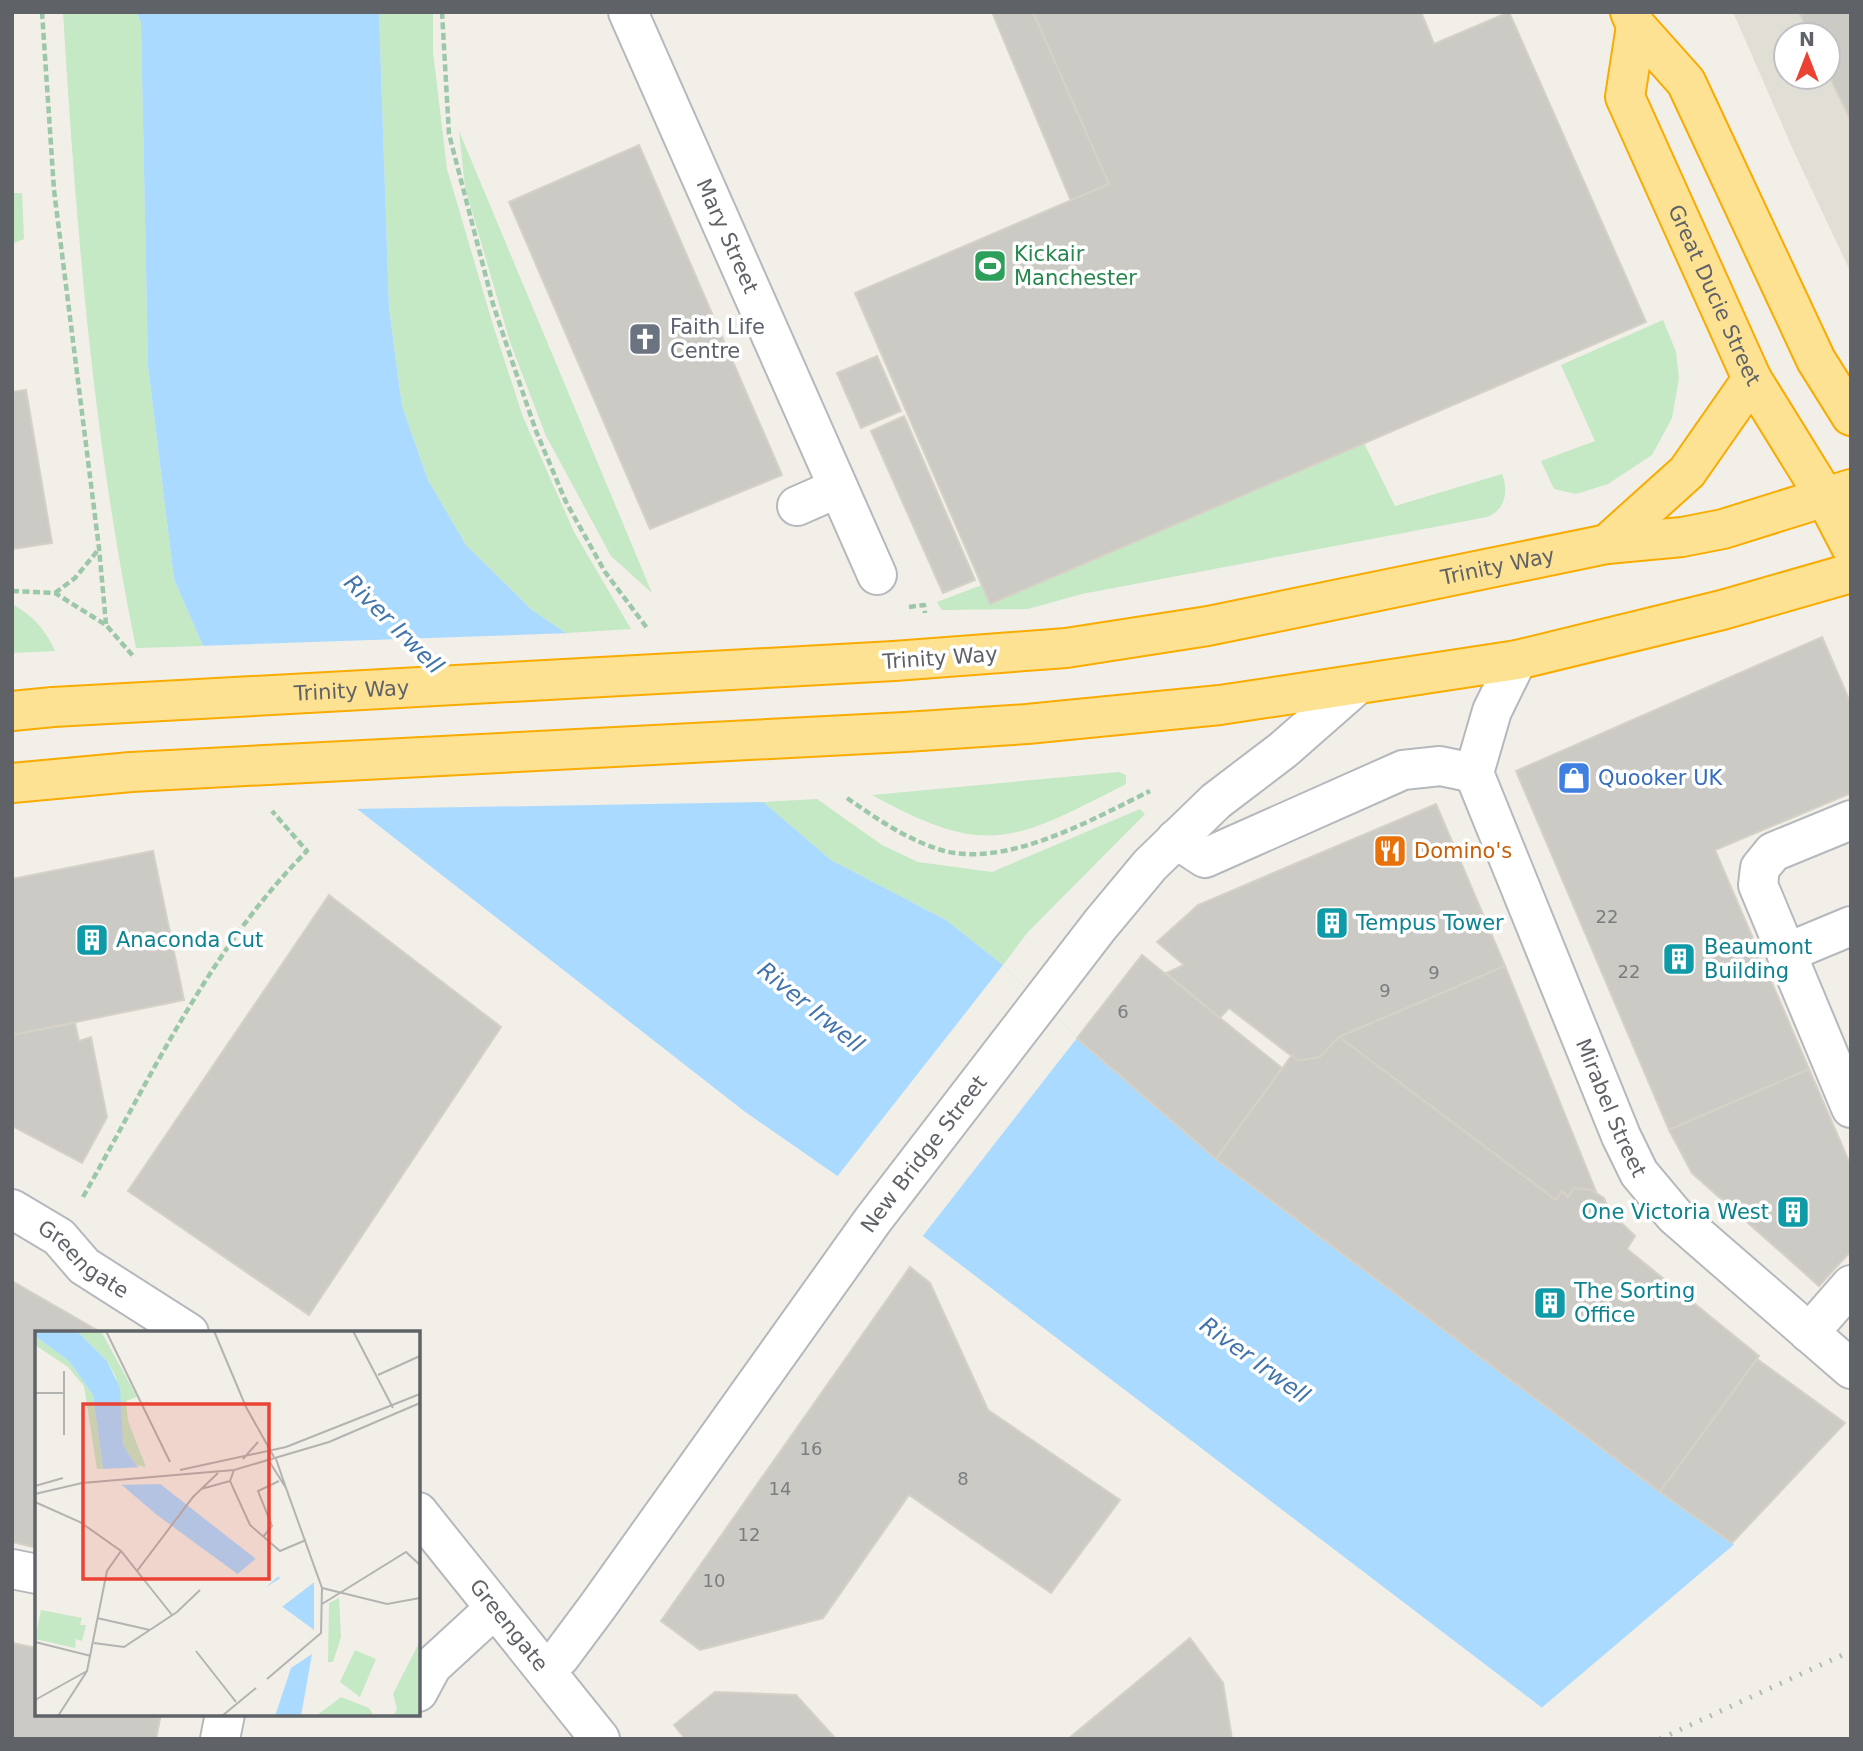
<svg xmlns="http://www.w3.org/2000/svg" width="1863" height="1751" font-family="'DejaVu Sans',sans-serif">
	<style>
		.education { fill: #e1ded6; fill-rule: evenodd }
		.green { fill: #c5e8c5 }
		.water { fill: #aadaff }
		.pier { fill: #f1efe8 }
		.building { fill: #cccac5; stroke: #d6d1c6; stroke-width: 2 }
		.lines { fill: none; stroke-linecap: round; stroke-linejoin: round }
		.minor-casing { stroke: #b5b8bc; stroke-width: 42 }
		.highway-casing { stroke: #f9ab00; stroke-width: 42 }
		.path { stroke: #9cc7a9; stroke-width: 4.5; stroke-dasharray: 7 3.5; stroke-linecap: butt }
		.minor { stroke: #fff; stroke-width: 38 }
		.highway { stroke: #fde293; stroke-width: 38 }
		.rail { stroke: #b6b7b8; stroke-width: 5; stroke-dasharray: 2 9; stroke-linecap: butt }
		.highway-bridge-casing { stroke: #f9ab00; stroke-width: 42; stroke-linecap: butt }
		.highway-bridge { stroke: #fde293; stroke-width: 38 }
		.labels { text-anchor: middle; stroke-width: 7; stroke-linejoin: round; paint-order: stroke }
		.number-label { font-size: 18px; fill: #7a7d7f }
		.street-label { font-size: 21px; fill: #5f6368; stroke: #fff }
		.leisure-label { font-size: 21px; fill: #27864d; stroke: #fff; text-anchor: start }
		.worship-label { font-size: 21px; fill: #5b616d; stroke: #fff; text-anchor: start }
		.shop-label { font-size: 21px; fill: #366cbe; stroke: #fff; text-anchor: start }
		.food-label { font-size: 21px; fill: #c56008; stroke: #fff; text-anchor: start }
		.culture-label { font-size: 21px; fill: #0d838f; stroke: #fff; text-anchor: start }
		.water-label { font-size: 23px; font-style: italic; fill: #4174aa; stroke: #fff }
		.inset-road { fill: none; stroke: #b3b3b1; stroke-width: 2 }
		.view { fill: #ea4335; fill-opacity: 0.15; stroke: #ea4335; stroke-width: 3.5 }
		.inset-edge { fill: none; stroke: #5f6368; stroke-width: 3.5 }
	</style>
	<rect width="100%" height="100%" fill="#f1efe8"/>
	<path class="education" d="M1733 12H1851V273L1795 154ZM1786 35H1828V77H1786Z"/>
	<g class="green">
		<path d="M63 12H137L141 23 148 366 174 579 203 646 136 648C93 438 76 226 63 12Z"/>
		<polygon points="379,12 433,12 433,52 447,169 493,325 523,417 574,532 631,629 566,633 532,610 466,545 428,480 402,406 389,308"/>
		<polygon points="459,131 652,593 611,556 546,436 510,342 465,187"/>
		<polygon points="12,193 22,193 24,239 12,244"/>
		<polygon points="1663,320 1676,352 1679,378 1672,418 1652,455 1608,484 1576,494 1554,489 1541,461 1595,441 1561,365"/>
		<path d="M1364 443 1395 506 1502 474C1509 491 1505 510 1487 517L1082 594 1028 609 942 610 937 602 982 585 991 603Z"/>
		<path d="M12 604C33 616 45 629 55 651L12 653Z"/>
		<path d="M1119 772 1126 775V784C1014 841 988 859 872 795Z"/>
		<polygon points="817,799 882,845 918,862 992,872 1140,809 1145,814 1028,932 1003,965 946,920 831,860 763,802"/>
	</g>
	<polygon class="water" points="137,12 379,12 389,308 402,406 428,480 466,545 532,610 566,633 831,860 946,920 1003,965 1077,1038 1216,1159 1732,1543 1851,1636 1851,1739 1583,1739 915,1230 744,1111 356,808 203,646 174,579 148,366 141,23"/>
	<g class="pier">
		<polygon points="571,633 768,802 352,809 199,646"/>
		<polygon points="1003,965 1077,1038 922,1237 836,1178"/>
		<polygon points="1737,1542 1851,1632 1851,1739 1577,1739 1539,1710"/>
	</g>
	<g class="building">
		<polygon points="992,12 1033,12 1109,184 1071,201"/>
		<polygon points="1033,12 1421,12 1434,44 1509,12 1646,322 990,604 855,293 1109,184"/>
		<polygon points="1799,12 1851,12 1851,121 1828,73 1828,35 1810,35"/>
		<polygon points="639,145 782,475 650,529 509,202"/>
		<polygon points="877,356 901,411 861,428 837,373"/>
		<polygon points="26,390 52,543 12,549 12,392"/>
		<polygon points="904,416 975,580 943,593 871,431"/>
		<polygon points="1822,637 1851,704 1851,793 1715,850 1809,1069 1669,1130 1516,771"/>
		<polygon points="1436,804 1505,966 1339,1037 1320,1057 1298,1061 1229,1008 1220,1018 1166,973 1184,965 1157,942 1198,905"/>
		<polygon points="153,851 184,1000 12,1035 12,879"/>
		<polygon points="329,895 501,1027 309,1315 128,1191"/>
		<polygon points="1142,955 1282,1068 1216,1159 1077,1038"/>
		<polygon points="1505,966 1597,1194 1591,1190 1574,1188 1568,1197 1562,1191 1556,1200 1339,1037"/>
		<polygon points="75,1023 79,1041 91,1037 107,1117 82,1163 12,1126 12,1035"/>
		<polygon points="1339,1037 1556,1200 1562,1191 1568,1197 1574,1188 1591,1190 1604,1198 1609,1211 1635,1236 1627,1249 1759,1356 1660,1492 1216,1159 1292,1055 1298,1061 1320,1057"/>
		<polygon points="1809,1069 1851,1166 1851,1251 1819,1286 1692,1173 1669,1130"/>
		<polygon points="910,1267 930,1283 988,1410 1120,1500 1051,1593 909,1495 823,1618 700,1650 661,1621"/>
		<polygon points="12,1281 102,1333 37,1333 37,1548 12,1542"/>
		<polygon points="1757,1359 1845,1423 1732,1543 1660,1492"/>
		<polygon points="1190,1638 1223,1683 1232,1739 1068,1739"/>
		<polygon points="12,1643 37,1648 37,1714 161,1714 156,1739 12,1739"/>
		<polygon points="715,1692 796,1695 836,1739 685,1739 674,1725"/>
	</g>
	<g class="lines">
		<defs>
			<g id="minor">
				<path id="s1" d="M628 12 877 575"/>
				<polyline points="797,506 838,488"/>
				<path id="s2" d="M1517 660 1492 711 1474 773 1621 1136 1639 1173 1675 1216 1851 1369"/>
				<polyline points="1851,820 1773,852 1760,868 1758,885 1851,1108"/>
				<polyline points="1176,839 1205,858 1403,770 1440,766 1474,773"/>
				<polyline points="1786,953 1851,926"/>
				<path id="s3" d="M12 1209 59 1237 84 1266 189 1333"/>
				<polyline points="1809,1333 1851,1285"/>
				<path id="s4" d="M418 1512 600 1739"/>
				<polyline points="12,1569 37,1574"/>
				<path id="s5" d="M545 1669 560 1657 598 1606 873 1220 1100 925 1150 865 1216 801 1283 750 1357 685"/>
				<polyline points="418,1692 432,1666 494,1609"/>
				<polyline points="220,1739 225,1714"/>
			</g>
			<g id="highway">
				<polyline points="1630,12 1636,26 1686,82 1816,360 1851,416"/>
				<path id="s6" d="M1636 26 1625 97 1752 379 1825 497 1851 547"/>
				<polyline points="1607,544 1687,472 1752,379"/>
				<path id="s7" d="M894 661 1066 648 1208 626 1607 544 1682 537 1723 529 1851 489"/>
				<polyline points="12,711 53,707"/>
				<polyline points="905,732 1027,724 1220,705 1517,660 1722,610 1851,573"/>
				<polyline points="12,783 131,772"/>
			</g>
		</defs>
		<use href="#minor" class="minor-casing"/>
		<use href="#highway" class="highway-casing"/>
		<g class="path">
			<polyline points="42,12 54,190 99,548 106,624"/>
			<polyline points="442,12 449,134 493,304 511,358 536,431 566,502 605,572 647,628"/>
			<polyline points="12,591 55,593 106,625 133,656"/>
			<polyline points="55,593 75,578 99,549"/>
			<polyline points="909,607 924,605 925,613"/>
			<path d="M847 798C877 819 906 839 941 850 1006 869 1093 819 1150 791"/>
			<path d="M83 1197C150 1079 210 948 307 851L272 811"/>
		</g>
		<use href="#minor" class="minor"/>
		<use href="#highway" class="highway"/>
		<polyline class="rail" points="1660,1739 1851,1651"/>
		<defs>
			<g id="highway-bridge">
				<path id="s8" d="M53 707 894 661"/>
				<polyline points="131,772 905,732"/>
			</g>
		</defs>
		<use href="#highway-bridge" class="highway-bridge-casing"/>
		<use href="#highway-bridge" class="highway-bridge"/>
	</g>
	<defs>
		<symbol id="stadium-square" viewBox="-11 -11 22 22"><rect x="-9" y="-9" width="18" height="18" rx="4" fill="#2e9e5b" stroke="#fff"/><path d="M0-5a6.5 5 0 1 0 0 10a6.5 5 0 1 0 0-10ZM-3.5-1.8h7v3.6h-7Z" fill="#fff"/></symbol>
		<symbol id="church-square" viewBox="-11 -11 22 22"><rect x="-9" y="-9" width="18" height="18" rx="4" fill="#6b7280" stroke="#fff"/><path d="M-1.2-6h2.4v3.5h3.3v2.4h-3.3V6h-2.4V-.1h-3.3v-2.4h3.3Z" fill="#fff"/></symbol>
		<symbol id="shop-square" viewBox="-11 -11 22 22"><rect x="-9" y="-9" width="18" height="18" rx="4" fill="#3f7fe0" stroke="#fff"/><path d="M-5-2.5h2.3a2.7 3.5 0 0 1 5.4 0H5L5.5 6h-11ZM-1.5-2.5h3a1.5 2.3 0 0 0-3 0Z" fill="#fff"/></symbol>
		<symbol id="restaurant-square" viewBox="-11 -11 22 22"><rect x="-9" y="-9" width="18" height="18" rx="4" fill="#e8710a" stroke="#fff"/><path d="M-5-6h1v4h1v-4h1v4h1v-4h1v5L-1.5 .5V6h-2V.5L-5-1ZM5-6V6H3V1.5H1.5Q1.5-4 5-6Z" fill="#fff"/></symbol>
		<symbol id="building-square" viewBox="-11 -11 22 22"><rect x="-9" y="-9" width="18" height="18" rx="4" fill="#0f9aa8" stroke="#fff"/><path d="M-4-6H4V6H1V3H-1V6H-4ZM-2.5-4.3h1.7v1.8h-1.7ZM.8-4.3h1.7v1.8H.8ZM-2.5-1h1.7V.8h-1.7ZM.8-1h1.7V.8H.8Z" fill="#fff"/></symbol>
	</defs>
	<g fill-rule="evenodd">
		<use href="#stadium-square" x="971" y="247" width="38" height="38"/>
		<use href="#church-square" x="626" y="320" width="38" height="38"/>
		<use href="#shop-square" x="1555" y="759" width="38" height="38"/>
		<use href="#restaurant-square" x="1371" y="832" width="38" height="38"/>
		<use href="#building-square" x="1313" y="904" width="38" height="38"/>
		<use href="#building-square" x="73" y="921" width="38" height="38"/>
		<use href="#building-square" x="1660" y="940" width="38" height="38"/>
		<use href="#building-square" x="1774" y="1193" width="38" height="38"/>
		<use href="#building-square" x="1531" y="1284" width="38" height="38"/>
	</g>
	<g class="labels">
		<g class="number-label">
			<text x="1607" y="923">22</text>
			<text x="1629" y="978">22</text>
			<text x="1434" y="979">9</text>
			<text x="1385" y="997">9</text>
			<text x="1123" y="1018">6</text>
			<text x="811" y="1455">16</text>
			<text x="963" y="1485">8</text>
			<text x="780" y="1495">14</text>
			<text x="749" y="1541">12</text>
			<text x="714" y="1587">10</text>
		</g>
		<g class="street-label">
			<text dy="7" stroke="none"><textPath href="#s1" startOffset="245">Mary Street</textPath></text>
			<text dy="7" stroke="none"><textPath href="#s6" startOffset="289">Great Ducie Street</textPath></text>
			<text dy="7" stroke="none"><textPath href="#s7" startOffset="612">Trinity Way</textPath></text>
			<text transform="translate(940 658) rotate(-4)" y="7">Trinity Way</text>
			<text dy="7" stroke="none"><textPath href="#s8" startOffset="299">Trinity Way</textPath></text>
			<text dy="7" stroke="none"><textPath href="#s2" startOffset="483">Mirabel Street</textPath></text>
			<text dy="7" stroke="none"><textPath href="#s5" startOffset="640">New Bridge Street</textPath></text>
			<text dy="7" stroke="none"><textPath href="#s3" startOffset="88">Greengate</textPath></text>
			<text dy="7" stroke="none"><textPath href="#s4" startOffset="145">Greengate</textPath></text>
		</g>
		<g class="leisure-label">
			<text x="1014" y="261">Kickair<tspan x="1014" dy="24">Manchester</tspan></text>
		</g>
		<g class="worship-label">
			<text x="670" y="334">Faith Life<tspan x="670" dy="24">Centre</tspan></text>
		</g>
		<g class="shop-label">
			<text x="1598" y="785">Quooker UK</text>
		</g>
		<g class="food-label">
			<text x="1414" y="858">Domino's</text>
		</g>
		<g class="culture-label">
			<text x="1356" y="930">Tempus Tower</text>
			<text x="116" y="947">Anaconda Cut</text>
			<text x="1704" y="954">Beaumont<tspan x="1704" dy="24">Building</tspan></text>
			<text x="1769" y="1219" text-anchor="end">One Victoria West</text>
			<text x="1574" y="1298">The Sorting<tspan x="1574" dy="24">Office</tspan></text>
		</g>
		<g class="water-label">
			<text transform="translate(394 624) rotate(45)" y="8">River Irwell</text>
			<text transform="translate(811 1007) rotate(39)" y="8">River Irwell</text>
			<text transform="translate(1255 1360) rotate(36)" y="8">River Irwell</text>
		</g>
	</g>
	<g transform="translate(35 1331)">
		<rect width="385" height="385" fill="#f1efe8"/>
		<path d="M42 0H66L102 66 91 70 93 90 111 136 101 134 88 114 81 46 72 30ZM0 5 34 30 58 64 68 138H62L49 55 33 36 0 14ZM304 267 306 306 298 331H293L294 272ZM6 279 47 287 45 294H51L47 310 41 308 40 317 0 308ZM385 310V385H359L362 377 358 363ZM320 319 341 328 325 366 305 351ZM306 366 334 377 339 385H281Z" fill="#c5e8c5"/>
		<path d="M0 0H42L72 30 85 57 88 114 101 134 263 261 279 251V299L122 184 68 138 58 64 34 30 0 5ZM277 323 266 385H240L256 337Z" fill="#aadaff"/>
		<path d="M110 136 129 153 79 154 65 138ZM224 225 246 243 231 256 249 245 263 256 282 249 243 279 199 246Z" fill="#f1efe8"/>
		<path class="inset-road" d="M71 0 135 131M179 0 211 76 239 126M318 0 358 77M343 44 385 25M0 62H29M29 104V40M208 128 223 111M241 128 251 157M145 139 251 116 385 63M199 139 195 150 215 194 245 220 271 209M0 155 28 147M166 158 195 150M0 163 47 152 199 139 294 111 385 72M0 171 45 191 86 220 137 284M228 206 237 195 223 160 244 150M102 240 158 166 183 142M287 257 352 273 385 267M287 273 371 221 385 234M62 287 115 299M0 311 56 325M59 312 89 316 142 281 165 259M161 320 201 371M232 348 286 302 287 257 251 157 234 130M0 369 52 340M23 385 52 340 72 240 86 220M187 385 221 357"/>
		<path class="view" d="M48 73H234V248H48Z"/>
		<rect width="385" height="385" class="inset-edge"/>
	</g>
	<rect width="1863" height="1751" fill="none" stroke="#5f6368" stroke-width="28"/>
	<g transform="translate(1807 56)"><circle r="33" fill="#ffffff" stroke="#bfc1c3" stroke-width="2"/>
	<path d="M0-5L12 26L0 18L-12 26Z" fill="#ea4335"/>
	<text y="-10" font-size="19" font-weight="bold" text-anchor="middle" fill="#5f6368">N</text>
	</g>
</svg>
